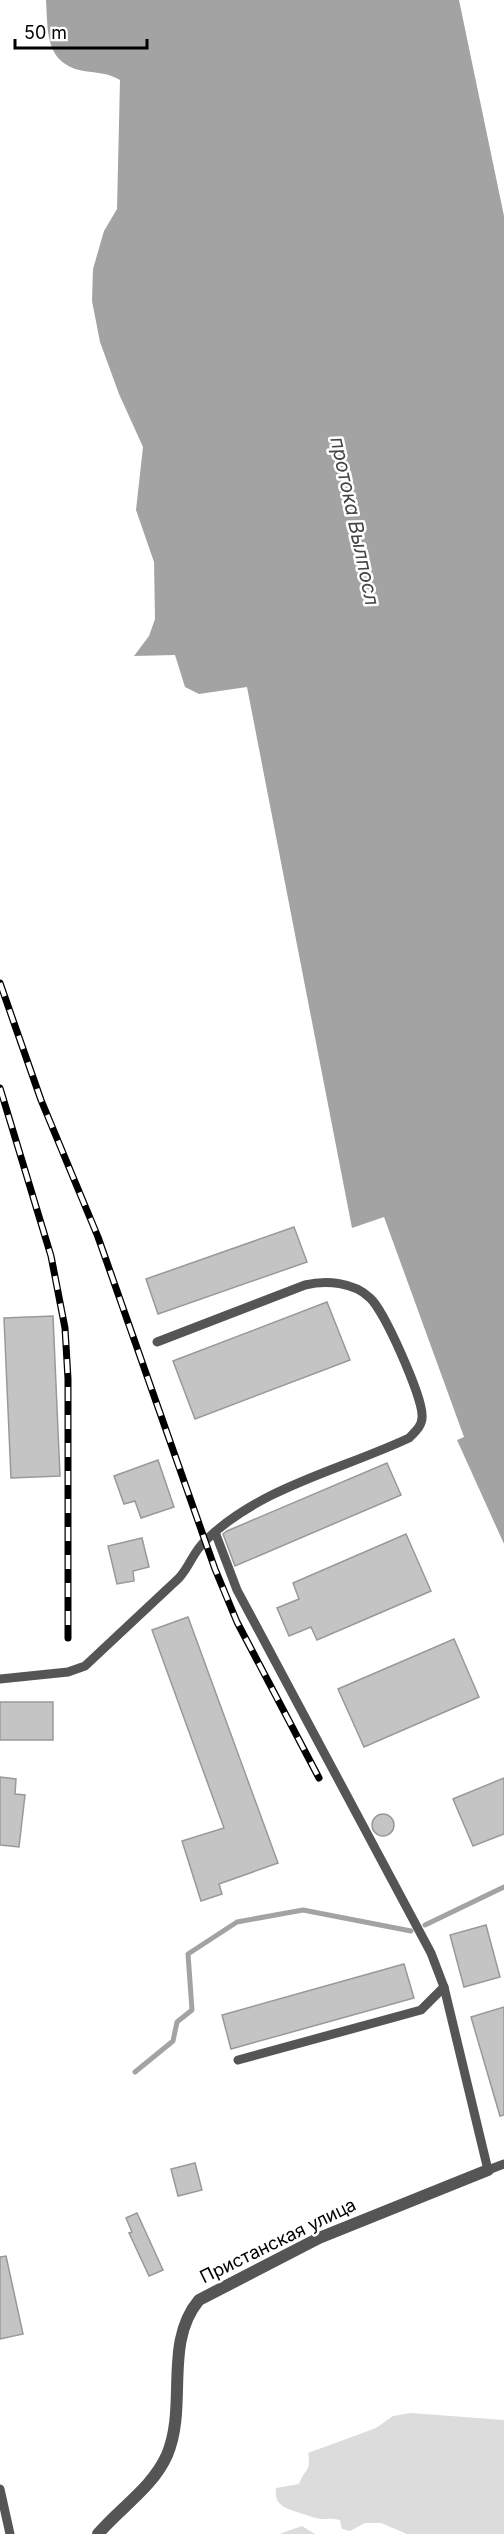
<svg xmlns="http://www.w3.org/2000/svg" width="504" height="2534" font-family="Inter,sans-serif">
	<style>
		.green { fill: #dcdcdc }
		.water { fill: #a3a3a3 }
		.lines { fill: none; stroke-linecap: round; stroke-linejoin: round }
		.stream { stroke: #a3a3a3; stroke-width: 5 }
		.building { fill: #c4c4c4; stroke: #999; stroke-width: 1.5 }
		.lane { stroke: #555; stroke-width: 9 }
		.street { stroke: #555; stroke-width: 12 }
		.rail-casing { stroke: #000; stroke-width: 7 }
		.rail { stroke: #fff; stroke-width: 4.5; stroke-dasharray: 14; stroke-linecap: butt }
		.labels { text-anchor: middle; stroke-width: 5; stroke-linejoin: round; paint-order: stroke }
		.street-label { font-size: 18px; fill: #000; stroke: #fff }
		.water-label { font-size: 20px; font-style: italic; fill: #444; stroke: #fff }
	</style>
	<rect width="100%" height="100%" fill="#fff"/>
	<g class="green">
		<path d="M411 2413 504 2420V2534H407L381 2523H365L350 2531 342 2529 340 2520C332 2518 329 2519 321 2519 316 2519 308 2515 303 2514 289 2509 273 2507 276 2488L299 2484C304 2469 312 2472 308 2453L376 2428 393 2416Z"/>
		<polygon points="302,2526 315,2534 279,2534"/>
	</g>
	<path class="water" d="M46 0H459L504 216V1544L457 1440 464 1437 384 1217 352 1228 247 687 199 694 185 687 175 655 134 656 149 636 155 619 154 562 136 510 143 447 119 394 100 342 92 301 93 269 104 231 117 209 120 80C108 73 98 73 84 71 45 64 48 32 46 0Z"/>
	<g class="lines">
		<g class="stream">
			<polyline points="425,1925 504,1887"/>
			<polyline points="135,2072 173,2041 177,2022 192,2010 188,1954 237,1922 303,1910 411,1931"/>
		</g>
	</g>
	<g class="building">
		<polygon points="294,1227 307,1262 158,1314 146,1279"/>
		<polygon points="327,1302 350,1360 195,1419 173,1361"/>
		<polygon points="53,1316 60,1476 11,1478 4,1318"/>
		<polygon points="158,1460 174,1507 141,1518 135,1501 124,1504 114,1476"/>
		<polygon points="387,1463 401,1495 235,1566 223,1534 227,1531"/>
		<polygon points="406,1534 431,1591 317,1640 311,1627 289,1636 277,1608 299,1599 293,1583"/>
		<polygon points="142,1538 149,1567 133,1571 134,1581 117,1584 108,1546"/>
		<polygon points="188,1617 278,1863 219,1884 222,1894 201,1901 182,1841 224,1828 152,1630"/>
		<polygon points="454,1639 479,1697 364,1747 338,1689"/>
		<rect x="0" y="1702" width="53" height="38"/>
		<polygon points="0,1777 16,1779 15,1794 25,1795 19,1847 0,1845"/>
		<polygon points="504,1778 504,1834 473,1846 453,1799"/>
		<circle cx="383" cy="1825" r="11"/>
		<polygon points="486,1925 500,1977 464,1987 450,1935"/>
		<polygon points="404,1964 414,1998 231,2049 222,2015"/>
		<polygon points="504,2007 504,2115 500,2116 471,2017"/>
		<polygon points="195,2163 202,2190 178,2196 171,2169"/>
		<polygon points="137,2213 163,2270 149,2276 129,2233 132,2232 126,2218"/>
		<polygon points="6,2256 23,2334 0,2339 0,2257"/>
	</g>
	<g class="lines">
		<g class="lane">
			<polyline points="215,1532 237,1590 431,1953 444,1987 421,2010 238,2060"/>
			<path d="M0 1679 68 1672 85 1666 179 1578C190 1566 193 1552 205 1541 260 1487 341 1470 409 1438 416 1431 423 1425 422 1415 422 1396 384 1310 370 1298 354 1282 326 1280 305 1285L157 1342"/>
			<polyline points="444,1987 488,2170 504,2164"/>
			<polyline points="0,2489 10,2534"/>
		</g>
		<path class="street" d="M98 2534C120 2508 153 2487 167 2455 188 2406 163 2343 199 2300L319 2238 488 2170"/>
		<defs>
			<g id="rail">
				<polyline points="0,983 41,1100 98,1237 215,1569 237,1622 319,1778"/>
				<polyline points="0,1088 51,1256 65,1328 68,1379 68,1638"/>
			</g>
		</defs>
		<use href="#rail" class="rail-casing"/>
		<use href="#rail" class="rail"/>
	</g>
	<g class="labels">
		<g class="street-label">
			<text transform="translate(278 2241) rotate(-26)" y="6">Пристанская улица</text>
		</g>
		<g class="water-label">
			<text transform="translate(355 521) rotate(78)" y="7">протока Вылпосл</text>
		</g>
	</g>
	<path d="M15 39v9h132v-9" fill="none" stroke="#000000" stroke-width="3"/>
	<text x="24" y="39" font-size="18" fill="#000000" stroke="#ffffff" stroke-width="4.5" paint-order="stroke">50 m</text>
</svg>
